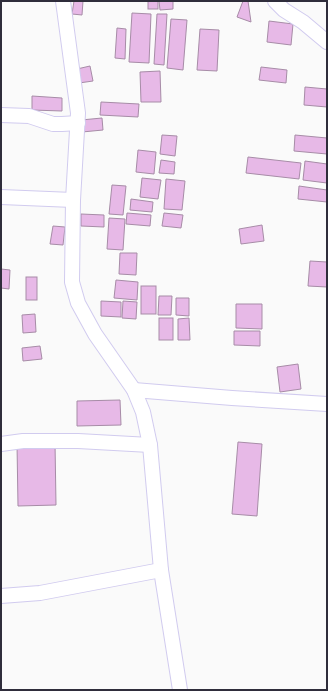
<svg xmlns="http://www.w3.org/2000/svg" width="328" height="691" font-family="Jost,sans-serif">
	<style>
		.building { fill: #e7b9e7; stroke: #a78ca7 }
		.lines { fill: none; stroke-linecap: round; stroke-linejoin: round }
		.street-casing { stroke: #d1cbef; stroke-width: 16 }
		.street { stroke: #fff; stroke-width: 14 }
	</style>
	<rect width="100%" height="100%" fill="#fafafa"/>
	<g class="building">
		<polygon points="74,1 83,1 82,15 72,14"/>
		<rect x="148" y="1" width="10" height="8"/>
		<polygon points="159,1 173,1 173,9 160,10"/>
		<polygon points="243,1 248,1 251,22 237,17"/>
		<polygon points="132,13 151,14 149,63 129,62"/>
		<polygon points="157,14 167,14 164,65 154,64"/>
		<polygon points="171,19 187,20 183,70 167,68"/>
		<polygon points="269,21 293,24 291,45 267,42"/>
		<polygon points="117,28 126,29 125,59 115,58"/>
		<polygon points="200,29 219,30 217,71 197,70"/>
		<polygon points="90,66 93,81 79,83 77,69"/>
		<polygon points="261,67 287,70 286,83 259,80"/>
		<polygon points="160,71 161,102 141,102 140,72"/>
		<polygon points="305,87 327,89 327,107 304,105"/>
		<polygon points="32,96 62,98 62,111 32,110"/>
		<polygon points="101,102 139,104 138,117 100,115"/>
		<polygon points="102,118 103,130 82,132 81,120"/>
		<polygon points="162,135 177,136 175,156 160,154"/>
		<polygon points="295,135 327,138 327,154 294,151"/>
		<polygon points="138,150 156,152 154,174 136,172"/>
		<polygon points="248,157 301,163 299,179 246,173"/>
		<polygon points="161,160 175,162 174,174 159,173"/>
		<polygon points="305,161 327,164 327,183 303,180"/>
		<polygon points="142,178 161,180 158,199 140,197"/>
		<polygon points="166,179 185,181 182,210 164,209"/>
		<polygon points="112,185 126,186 123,215 109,214"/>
		<polygon points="299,186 327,190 327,202 298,199"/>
		<polygon points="131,199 153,202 152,212 130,210"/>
		<polygon points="127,213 151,215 150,226 126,224"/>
		<polygon points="164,213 183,215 181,228 162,226"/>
		<polygon points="81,214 104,215 104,227 81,226"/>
		<polygon points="109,218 125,219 123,250 107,249"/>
		<polygon points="262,225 264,241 241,244 239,229"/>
		<polygon points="53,226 65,227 63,245 50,244"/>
		<polygon points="120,253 137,253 136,275 119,274"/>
		<polygon points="310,261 327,262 327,287 308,286"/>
		<polygon points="1,269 10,270 9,289 1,288"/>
		<rect x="26" y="277" width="11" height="23"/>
		<polygon points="116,280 138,282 137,300 114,298"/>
		<rect x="141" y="286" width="15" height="28"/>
		<polygon points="159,296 172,296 171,315 158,315"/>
		<polygon points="176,298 189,298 189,316 176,315"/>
		<polygon points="101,301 121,302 121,317 101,316"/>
		<polygon points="123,301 137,302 136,319 122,318"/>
		<polygon points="236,304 262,304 262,329 236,328"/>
		<polygon points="35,314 36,332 23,333 22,315"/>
		<rect x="159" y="318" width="14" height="22"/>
		<polygon points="189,318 190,340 178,340 178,319"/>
		<polygon points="234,331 260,331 260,346 234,345"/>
		<polygon points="40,346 42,359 23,361 22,348"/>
		<polygon points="298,364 301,389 280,392 277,367"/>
		<polygon points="120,400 121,425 77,426 77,401"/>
		<polygon points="238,442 262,444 257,516 232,514"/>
		<polygon points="55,443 56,505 18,506 17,444"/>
	</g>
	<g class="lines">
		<defs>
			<g id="street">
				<polyline points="63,1 78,113 73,200 72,282 78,303 95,334 134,390 143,412 150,445 161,570 180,690"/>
				<polyline points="275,1 284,10 303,22 327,42"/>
				<polyline points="1,115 29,116 53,124 62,124 78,123"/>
				<polyline points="1,197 73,200"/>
				<polyline points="134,390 232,398 327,404"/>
				<polyline points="1,444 23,441 78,441 150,445"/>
				<polyline points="1,596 40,593 161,570"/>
			</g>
		</defs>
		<use href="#street" class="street-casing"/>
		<use href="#street" class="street"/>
	</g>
	<rect width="328" height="691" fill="none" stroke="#2f2d3b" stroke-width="4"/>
</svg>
